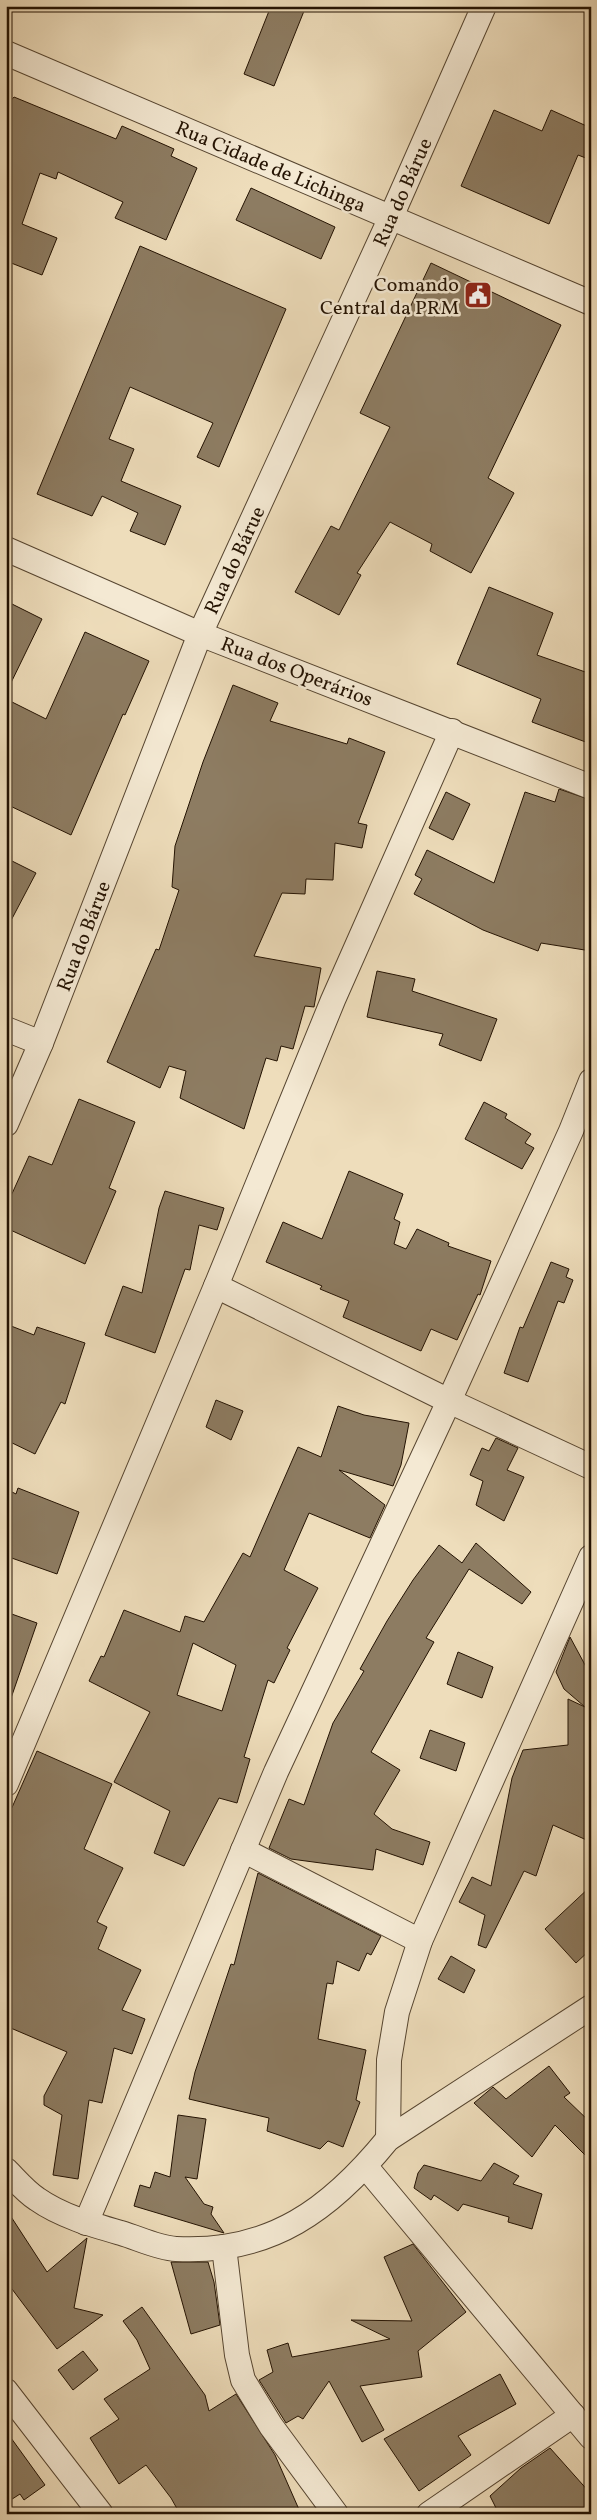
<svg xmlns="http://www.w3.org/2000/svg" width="597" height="2520" font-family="Vollkorn,serif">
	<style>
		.building { fill: #8d7c62; stroke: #231202; fill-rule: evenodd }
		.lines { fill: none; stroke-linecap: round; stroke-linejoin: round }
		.street-casing { stroke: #564530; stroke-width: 26 }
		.street { stroke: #f4e9d3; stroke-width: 24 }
		.labels { text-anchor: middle; stroke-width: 5; stroke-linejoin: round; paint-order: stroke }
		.street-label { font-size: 20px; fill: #231202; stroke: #f4e9d3 }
		.poi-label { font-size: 20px; fill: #231202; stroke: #f4e9d3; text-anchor: end }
	</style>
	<rect width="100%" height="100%" fill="#edb"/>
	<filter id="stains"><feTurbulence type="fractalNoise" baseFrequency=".004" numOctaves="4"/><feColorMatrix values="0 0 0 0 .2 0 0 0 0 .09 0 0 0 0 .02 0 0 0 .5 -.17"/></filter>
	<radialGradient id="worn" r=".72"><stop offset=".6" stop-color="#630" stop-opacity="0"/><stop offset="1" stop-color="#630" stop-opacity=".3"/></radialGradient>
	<g class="building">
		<polygon points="271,6 306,6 274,86 244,74"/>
		<polygon points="14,97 116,139 122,126 174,149 171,156 197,168 166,240 115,218 123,202 58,172 56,179 40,173 22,224 57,238 42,275 6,261 6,106"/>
		<polygon points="494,110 542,131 551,110 591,128 591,160 578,155 549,224 461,186"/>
		<polygon points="251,188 335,227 321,259 236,220"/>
		<polygon points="140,246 286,309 219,467 197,457 213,423 130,387 109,439 134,449 121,481 181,506 165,545 130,531 138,513 102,496 92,516 37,494"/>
		<polygon points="431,263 561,325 488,478 514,493 471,573 430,551 432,544 390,522 357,573 361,575 339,615 295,592 331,526 339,530 390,427 360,413"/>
		<polygon points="489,587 553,613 537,655 591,674 591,744 532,722 541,699 457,664"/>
		<polygon points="6,601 42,619 6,693"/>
		<polygon points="85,632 149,661 125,715 123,714 71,835 6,804 6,699 46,719"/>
		<polygon points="233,685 278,703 270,721 347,744 349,738 385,752 358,823 367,825 362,848 335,843 333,880 306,879 305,894 282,893 254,956 321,968 314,1007 305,1006 293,1049 281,1046 277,1061 266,1058 244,1129 180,1098 186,1071 169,1066 160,1088 107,1062 156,949 159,950 179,890 172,887 175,846 203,762"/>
		<polygon points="559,789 591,800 591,951 541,943 538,951 483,930 414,894 422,879 415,875 427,850 494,883 525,792 555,802"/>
		<polygon points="446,792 470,804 453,840 429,828"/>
		<polygon points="6,858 36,873 6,930"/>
		<polygon points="377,971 415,979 412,991 497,1019 481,1061 439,1045 443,1034 367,1017"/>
		<polygon points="79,1099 135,1122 109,1188 116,1191 85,1264 6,1228 6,1207 29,1156 52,1165"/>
		<polygon points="484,1102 507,1114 505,1118 531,1134 525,1143 534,1148 522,1169 465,1139"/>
		<polygon points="349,1171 403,1194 394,1219 400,1222 394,1244 406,1249 417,1229 449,1243 448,1246 491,1261 480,1295 478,1294 457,1340 431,1329 421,1351 343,1317 349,1301 320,1289 322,1286 266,1262 283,1222 322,1239"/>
		<polygon points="165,1191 224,1208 217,1230 199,1225 190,1270 185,1269 155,1353 105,1335 123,1286 142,1293 159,1208"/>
		<polygon points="551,1262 569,1269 566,1277 573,1280 564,1303 558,1301 528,1382 504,1373 520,1327 523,1328"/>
		<polygon points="6,1324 34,1335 37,1327 85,1343 65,1404 61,1402 35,1454 6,1440"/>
		<polygon points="216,1400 243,1411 231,1440 206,1427"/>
		<path d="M338 1406 364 1415 409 1423 401 1465 393 1486 339 1470 385 1505 370 1538 309 1513 284 1570 318 1588 287 1648 290 1650 274 1683 268 1680 244 1757 250 1759 237 1803 219 1798 184 1866 154 1853 170 1811 114 1782 150 1712 89 1681 101 1656 104 1657 124 1610 180 1632 185 1616 204 1622 243 1553 250 1557 298 1447 321 1457ZM193 1643 236 1665 222 1711 177 1695Z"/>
		<polygon points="496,1438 518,1448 507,1470 524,1477 504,1521 476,1505 483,1481 470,1475 482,1448 489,1451"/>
		<polygon points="18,1488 79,1512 57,1574 6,1556 6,1489 16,1494"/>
		<polygon points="476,1543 531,1592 522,1604 469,1569 426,1638 434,1642 371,1752 400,1770 374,1814 392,1829 430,1842 423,1865 376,1849 373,1870 291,1859 269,1848 289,1799 304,1805 333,1723 364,1671 360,1669 387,1621 413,1580 439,1545 462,1563"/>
		<polygon points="6,1612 37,1623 10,1701 6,1701"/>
		<polygon points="570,1637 591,1676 591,1842 553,1825 536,1876 524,1871 486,1948 478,1945 485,1915 459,1902 472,1877 491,1886 512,1778 523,1750 568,1745 568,1699 585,1707 564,1689 556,1672"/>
		<polygon points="458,1652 493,1667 482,1698 447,1684"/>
		<polygon points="430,1730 465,1743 456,1771 420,1758"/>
		<polygon points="37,1751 112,1784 84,1849 123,1868 97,1922 107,1927 98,1949 141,1970 122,2010 145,2019 132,2054 114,2048 102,2103 89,2100 78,2179 53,2175 62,2115 44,2105 44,2096 67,2052 6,2026 6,1821"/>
		<polygon points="258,1873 381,1936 371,1955 367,1953 359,1971 337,1961 333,1984 327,1983 318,2039 366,2050 356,2100 360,2102 343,2147 328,2141 320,2149 267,2131 269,2118 189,2099 195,2072 231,1964 234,1965"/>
		<polygon points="591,1886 591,1949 576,1963 545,1929"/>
		<polygon points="451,1956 475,1970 464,1993 438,1979"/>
		<polygon points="549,2066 570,2093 564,2097 591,2123 591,2161 555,2125 532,2157 474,2103 493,2087 506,2099"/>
		<polygon points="178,2115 206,2119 197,2179 185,2177 204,2204 213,2207 211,2214 224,2233 134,2206 140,2185 150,2188 155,2172 170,2177"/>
		<polygon points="494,2163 519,2176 513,2184 542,2194 532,2229 508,2222 509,2217 463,2204 458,2211 434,2195 431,2200 414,2188 418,2173 424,2165 481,2181"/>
		<polygon points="6,2209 47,2272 87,2238 74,2308 103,2315 57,2349 6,2281"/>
		<polygon points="413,2244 466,2312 418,2351 422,2377 360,2386 384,2430 362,2442 329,2381 303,2419 298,2416 286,2423 259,2380 273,2372 267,2350 288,2343 292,2357 390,2339 351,2320 412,2321 384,2257"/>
		<polygon points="171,2262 208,2262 214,2282 220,2325 191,2334"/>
		<polygon points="142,2307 205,2395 209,2411 236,2394 275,2455 301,2514 180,2514 171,2498 146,2465 119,2484 90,2438 119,2419 104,2399 150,2369 137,2340 123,2321"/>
		<polygon points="83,2351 98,2370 73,2390 58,2370"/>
		<polygon points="500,2374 516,2404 458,2436 471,2455 419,2491 384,2439"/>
		<polygon points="6,2431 45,2485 24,2500 20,2494 6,2503"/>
		<polygon points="550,2448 591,2494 591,2514 499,2514 490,2496 521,2468"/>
	</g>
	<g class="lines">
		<defs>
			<g id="street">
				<polyline points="6,53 591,303"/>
				<polyline points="6,549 200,634 591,787"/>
				<polyline points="6,1029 41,1043"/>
				<polyline points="6,1124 41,1043 200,634 391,217 484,6"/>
				<polyline points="216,1286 449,1401 591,1467"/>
				<polyline points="6,1784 216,1286 333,1000 452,731"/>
				<polyline points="243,1850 420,1941"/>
				<polyline points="388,2139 389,2060 397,2012 420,1941 591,1557"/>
				<polyline points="366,2167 591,2437"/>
				<path d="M6 2170C16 2180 26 2192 37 2199 61 2216 93 2225 121 2233 138 2238 158 2248 176 2249 271 2254 331 2209 388 2139L591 2007"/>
				<polyline points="86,2223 276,1772 449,1401 571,1131 591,1081"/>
				<polyline points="224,2247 237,2355 243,2380 271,2426 336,2514"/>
				<polyline points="6,2391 101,2514"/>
				<polyline points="429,2514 573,2415"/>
			</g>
		</defs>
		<use href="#street" class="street-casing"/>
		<use href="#street" class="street"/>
	</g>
	<defs>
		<symbol id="civic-square" viewBox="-11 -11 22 22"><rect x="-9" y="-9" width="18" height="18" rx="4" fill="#8f2418" stroke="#f4e9d3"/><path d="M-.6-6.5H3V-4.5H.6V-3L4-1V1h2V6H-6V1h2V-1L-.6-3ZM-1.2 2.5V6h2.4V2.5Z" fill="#fff"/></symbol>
	</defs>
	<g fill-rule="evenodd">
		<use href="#civic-square" x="462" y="279" width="32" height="32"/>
	</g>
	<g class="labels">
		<g class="street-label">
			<text transform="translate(271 166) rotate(23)" y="7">Rua Cidade de Lichinga</text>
			<text transform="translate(402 192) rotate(-66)" y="7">Rua do Bárue</text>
			<text transform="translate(234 560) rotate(-65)" y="7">Rua do Bárue</text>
			<text transform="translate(297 671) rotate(21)" y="7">Rua dos Operários</text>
			<text transform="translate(83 936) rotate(-69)" y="7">Rua do Bárue</text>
		</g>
		<g class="poi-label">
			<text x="459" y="291">Comando<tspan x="459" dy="23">Central da PRM</tspan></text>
		</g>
	</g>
	<rect width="597" height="2520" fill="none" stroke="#edb" stroke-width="25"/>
	<rect x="8" y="8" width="582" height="2505" fill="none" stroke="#231202" stroke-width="2.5"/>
	<rect x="12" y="12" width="572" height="2495" fill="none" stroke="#231202"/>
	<rect width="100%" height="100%" filter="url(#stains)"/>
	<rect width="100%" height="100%" fill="url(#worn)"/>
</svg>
